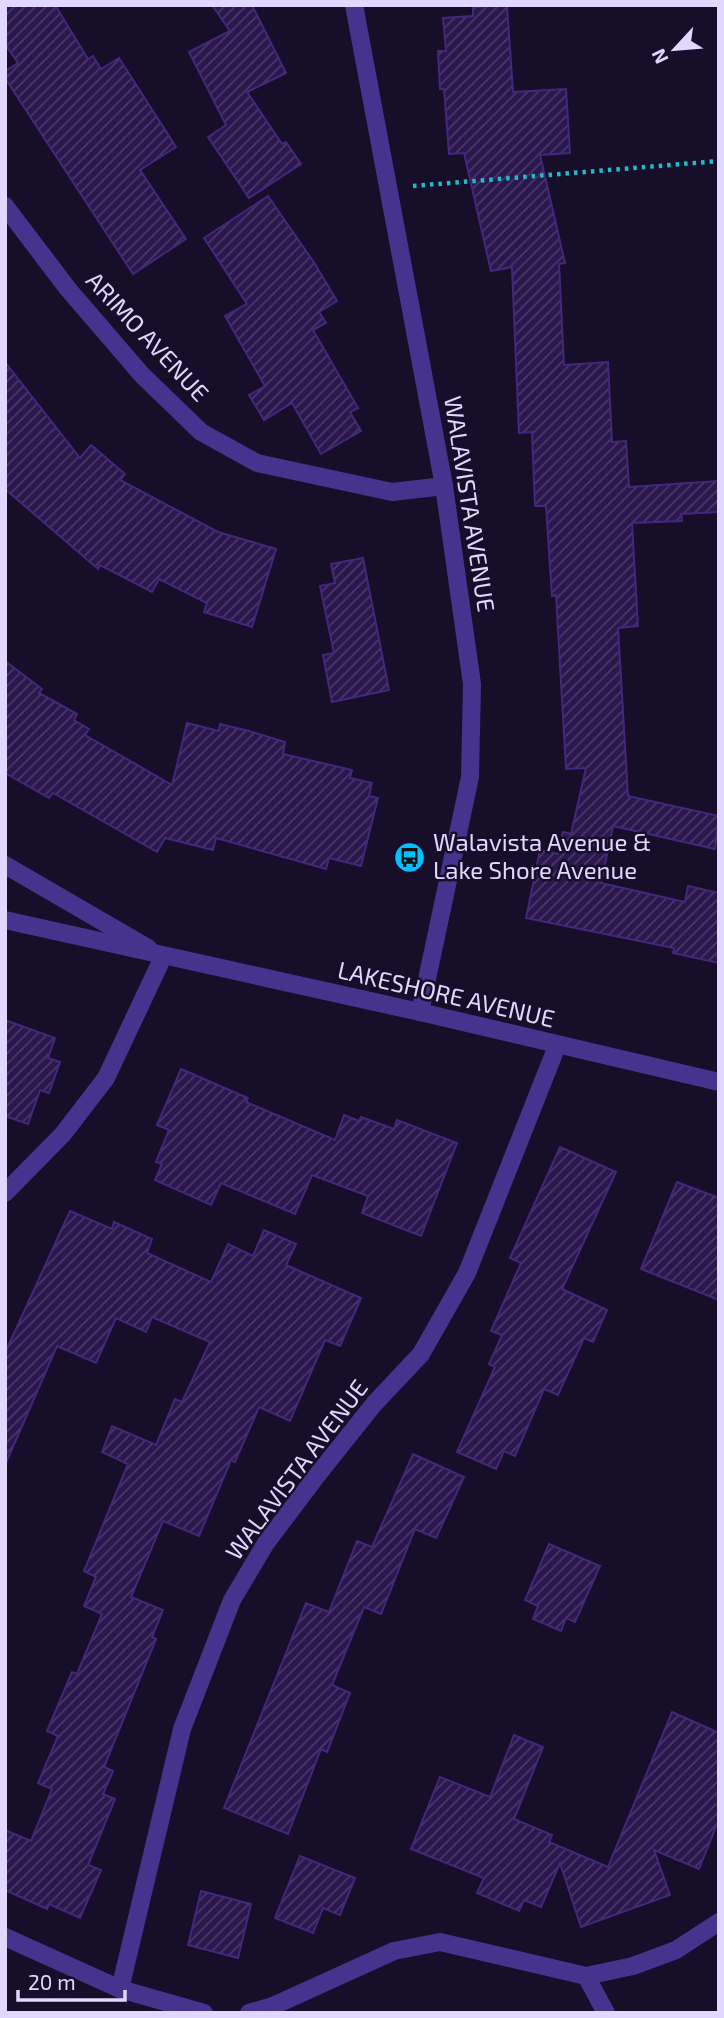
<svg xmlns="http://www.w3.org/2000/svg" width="724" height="2018" font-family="'Exo 2',sans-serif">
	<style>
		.building { fill: url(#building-hatch); stroke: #44277c; stroke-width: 2 }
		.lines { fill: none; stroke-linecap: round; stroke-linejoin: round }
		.path { stroke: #22bac8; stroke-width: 4.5; stroke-dasharray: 3.5 5; stroke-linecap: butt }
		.minor { stroke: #44348e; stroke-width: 18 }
		.labels { text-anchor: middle; stroke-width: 5; stroke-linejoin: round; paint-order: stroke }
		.street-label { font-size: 24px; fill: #e1d7ff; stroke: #170e2a }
		.poi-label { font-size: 24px; fill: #e1d7ff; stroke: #170e2a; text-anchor: start }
	</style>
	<defs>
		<pattern id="building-hatch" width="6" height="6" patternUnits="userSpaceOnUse" patternTransform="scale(1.75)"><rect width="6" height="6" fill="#2a174d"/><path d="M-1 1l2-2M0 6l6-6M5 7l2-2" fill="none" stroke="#493868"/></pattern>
	</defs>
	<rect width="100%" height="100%" fill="#170e2a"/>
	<g class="building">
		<polygon points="5,5 55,5 88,59 93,56 101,69 119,58 176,147 140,170 186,239 133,274 5,78 5,71 18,63 5,44"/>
		<polygon points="212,5 252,5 286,73 247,92 282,144 286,142 301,164 249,198 208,137 226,125 189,52 230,31"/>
		<polygon points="507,5 513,92 566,89 570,153 540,155 565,263 559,264 564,365 608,362 612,442 626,441 629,487 719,481 719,512 681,514 682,521 632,523 638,626 618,628 628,796 719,816 715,849 613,826 601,883 685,902 688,886 719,893 719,963 673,953 674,948 526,918 540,850 558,854 563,832 571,834 586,768 566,769 556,595 552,596 546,506 535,506 532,432 519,433 512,267 491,271 464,153 449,154 444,89 440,89 438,51 446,51 443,18 473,16 473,7"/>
		<polygon points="268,196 315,264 337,301 319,312 326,323 313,330 358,408 350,412 361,431 321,454 292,403 264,420 249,395 265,386 225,316 247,304 204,238"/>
		<polygon points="5,362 80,458 91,445 125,474 120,480 218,532 276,549 252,627 204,612 207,603 159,579 152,592 100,565 98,569 5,489"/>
		<polygon points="363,558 389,690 332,702 323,655 334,653 320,586 335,583 331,564"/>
		<polygon points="5,661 42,689 39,693 77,714 74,720 89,729 85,735 172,785 187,723 219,731 220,724 249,731 285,742 283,754 352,770 350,778 372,783 369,796 378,798 361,866 329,858 326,869 216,838 213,850 165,838 157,852 53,793 49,798 5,773"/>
		<polygon points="5,1020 55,1038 48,1058 60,1062 49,1093 40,1090 28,1124 5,1116"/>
		<polygon points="181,1069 248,1098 246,1102 335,1140 344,1115 359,1121 361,1117 394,1129 397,1120 457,1143 421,1236 362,1213 368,1196 312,1175 295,1214 221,1183 211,1205 155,1180 162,1164 156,1162 169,1130 157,1125"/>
		<polygon points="560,1147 616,1172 562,1289 607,1310 593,1342 584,1338 558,1395 544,1389 515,1456 504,1451 496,1469 457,1452 495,1367 489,1364 502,1335 491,1331 521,1263 510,1258"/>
		<polygon points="677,1182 719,1198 719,1300 641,1269"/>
		<polygon points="70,1211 112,1229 114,1222 152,1239 147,1253 211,1282 228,1244 253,1256 264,1230 296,1244 286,1265 361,1298 340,1346 325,1340 290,1421 259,1407 235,1462 231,1460 199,1536 163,1521 131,1597 163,1610 152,1637 156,1639 104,1767 113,1771 103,1794 115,1799 88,1865 101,1870 80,1918 49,1904 47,1909 5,1890 5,1830 31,1841 52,1789 38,1783 58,1736 47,1731 72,1672 77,1674 102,1614 84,1606 96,1577 84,1571 128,1464 102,1452 112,1426 156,1445 175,1399 182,1402 210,1342 152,1317 146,1332 116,1318 96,1363 57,1346 5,1465 5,1353"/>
		<polygon points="413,1454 464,1477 436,1538 415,1529 381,1614 364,1607 332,1685 350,1693 327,1752 321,1749 288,1834 224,1808 306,1603 329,1612 357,1541 372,1547"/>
		<polygon points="549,1544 600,1566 575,1622 566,1618 561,1631 533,1619 538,1606 525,1600"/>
		<polygon points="672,1712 719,1733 719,1819 699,1869 654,1850 670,1895 581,1927 560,1863 541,1907 524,1900 519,1911 477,1893 484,1878 411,1849 440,1777 490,1797 514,1735 543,1747 514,1819 552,1835 549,1842 608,1867"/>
		<polygon points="300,1856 355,1878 340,1915 323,1908 313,1933 275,1918"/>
		<polygon points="201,1891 251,1904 238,1958 188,1945"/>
	</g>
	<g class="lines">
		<polyline class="path" points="413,186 719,161"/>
		<g class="minor">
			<polyline points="354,5 444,486 472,684 470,777 420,1012"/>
			<polyline points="5,206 68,289 142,375 201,432 257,463 392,492 444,486"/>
			<polyline points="5,865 148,948"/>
			<polyline points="5,920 420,1012 719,1082"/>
			<polyline points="5,1193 63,1134 106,1078 163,957"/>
			<polyline points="5,1937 120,1989 204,2013"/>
			<polyline points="586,1976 606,2013"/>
			<polyline points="120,1989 182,1729 232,1600 266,1543 315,1478 374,1404 421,1354 467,1273 557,1046"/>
			<polyline points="249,2013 273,2006 394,1951 440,1942 586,1976 633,1966 676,1950 719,1922"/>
		</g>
	</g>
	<defs>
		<symbol id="bus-disc" viewBox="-11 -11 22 22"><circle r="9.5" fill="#03c1ff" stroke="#170e2a"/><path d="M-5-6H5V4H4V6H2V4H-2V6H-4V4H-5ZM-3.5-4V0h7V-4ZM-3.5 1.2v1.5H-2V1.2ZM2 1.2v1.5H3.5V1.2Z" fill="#111"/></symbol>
	</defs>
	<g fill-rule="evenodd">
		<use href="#bus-disc" x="392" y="840" width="35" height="35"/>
	</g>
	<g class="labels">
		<g class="street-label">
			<text transform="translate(147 337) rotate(47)" y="8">ARIMO AVENUE</text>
			<text transform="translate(469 504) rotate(81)" y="8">WALAVISTA AVENUE</text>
			<text transform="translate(446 995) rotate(13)" y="8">LAKESHORE AVENUE</text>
			<text transform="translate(297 1470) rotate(-53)" y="8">WALAVISTA AVENUE</text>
		</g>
		<g class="poi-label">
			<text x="433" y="851">Walavista Avenue &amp;<tspan x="433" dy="28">Lake Shore Avenue</tspan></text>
		</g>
	</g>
	<rect width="724" height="2018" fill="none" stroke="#e1d7ff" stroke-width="14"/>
	<g transform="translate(675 49) rotate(244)" stroke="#170e2a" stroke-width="5" paint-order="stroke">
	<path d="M0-5L12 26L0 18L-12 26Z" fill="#e1d7ff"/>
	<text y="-10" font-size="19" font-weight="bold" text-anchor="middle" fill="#e1d7ff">N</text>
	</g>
	<path d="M18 1990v10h107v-10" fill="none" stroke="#e1d7ff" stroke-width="3.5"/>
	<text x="28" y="1990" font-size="21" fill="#e1d7ff" stroke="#170e2a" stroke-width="5" paint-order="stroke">20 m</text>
</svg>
